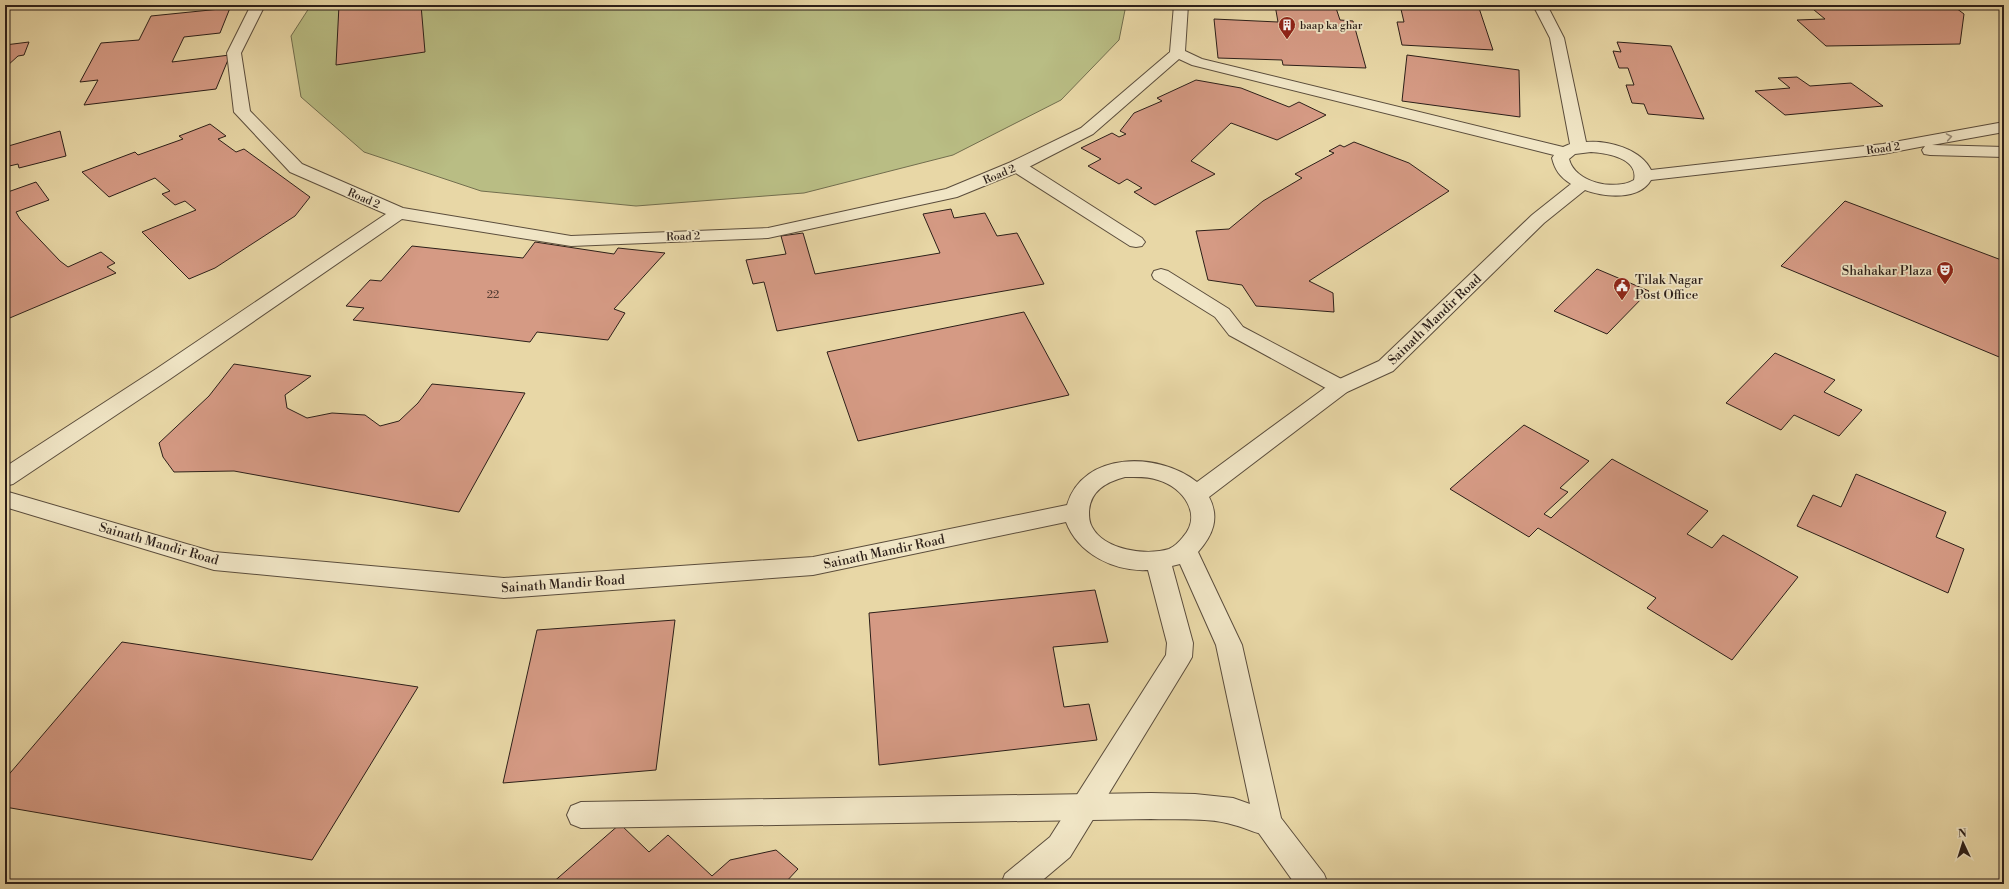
<svg xmlns="http://www.w3.org/2000/svg" width="2009" height="889" font-family="'Libre Bodoni',serif">
	<style>
		.green { fill: #b9bd84; stroke: #726e4e }
		.building { fill: #d59a84; stroke: #2c1f19 }
		.lines { fill: none; stroke-linecap: round; stroke-linejoin: round }
		.lane-casing { stroke: #5b4d3c; stroke-width: 2 }
		.street-casing { stroke: #5b4d3c; stroke-width: 2 }
		.lane { fill: #f0e5c5; fill-rule: evenodd }
		.street { fill: #f0e5c5; fill-rule: evenodd }
		.oneway { stroke: #988c78 }
		.labels { text-anchor: middle; stroke-width: 3.5; stroke-linejoin: round; paint-order: stroke }
		.far-poi-label { font-size: 11px; fill: #2c1f19; stroke: #f0e5c5; text-anchor: start }
		.far-street-label { font-size: 11px; fill: #2c1f19; stroke: #f0e5c5 }
		.number-label { font-size: 11px; fill: #563e34 }
		.poi-label { font-size: 13px; fill: #2c1f19; stroke: #f0e5c5; text-anchor: end }
		.street-label { font-size: 13px; fill: #2c1f19; stroke: #f0e5c5 }
	</style>
	<rect width="100%" height="100%" fill="#e8d7a6"/>
	<filter id="stains"><feTurbulence type="fractalNoise" baseFrequency=".005" numOctaves="4"/><feColorMatrix values="0 0 0 0 .2 0 0 0 0 .09 0 0 0 0 .02 0 0 0 .5 -.17"/></filter>
	<radialGradient id="worn" r=".72"><stop offset=".6" stop-color="#630" stop-opacity="0"/><stop offset="1" stop-color="#630" stop-opacity=".3"/></radialGradient>
	<polygon class="green" points="311,5 1126,5 1119,40 1061,100 953,155 804,193 636,206 481,191 364,152 301,97 291,36"/>
	<g class="building">
		<polygon points="5,5 64,5 5,8"/>
		<polygon points="339,5 421,5 425,52 336,65"/>
		<polygon points="1275,5 1349,5 1349,8 1336,8 1340,20 1353,21 1366,68 1283,65 1282,60 1218,58 1214,19 1278,22"/>
		<polygon points="1400,5 1478,5 1493,50 1402,45 1397,22 1404,22"/>
		<polygon points="1808,5 1952,5 1964,14 1960,44 1826,46 1797,20 1825,19"/>
		<polygon points="230,8 220,33 184,37 172,62 230,55 216,89 84,105 98,80 80,82 101,43 139,40 151,16"/>
		<polygon points="29,42 24,55 18,56 7,66 5,72 5,45"/>
		<polygon points="1617,42 1671,46 1704,119 1648,114 1644,104 1632,103 1626,85 1634,85 1628,68 1619,68 1613,51 1621,52"/>
		<polygon points="1407,55 1519,70 1520,117 1402,101"/>
		<polygon points="1797,77 1810,86 1851,83 1883,106 1785,115 1755,91 1790,88 1778,78"/>
		<polygon points="1196,80 1241,88 1289,107 1299,102 1326,115 1277,140 1231,123 1191,161 1215,174 1155,205 1134,192 1142,188 1127,179 1119,184 1088,166 1101,159 1081,148 1112,133 1119,137 1126,134 1120,131 1134,113 1162,101 1157,98"/>
		<polygon points="210,124 226,136 218,139 236,152 244,149 310,197 295,216 215,268 189,279 142,232 196,210 185,201 175,205 162,194 170,191 155,178 109,197 82,172 135,152 138,155 183,139 179,136"/>
		<polygon points="60,131 66,156 19,168 18,164 5,167 5,147"/>
		<polygon points="1354,142 1409,163 1449,191 1309,281 1333,293 1334,312 1256,306 1242,285 1208,280 1196,231 1229,229 1263,201 1302,178 1295,174 1334,153 1329,151 1340,145 1344,147"/>
		<polygon points="36,182 49,200 16,212 20,219 60,261 68,267 101,252 115,263 107,267 116,273 5,320 5,193"/>
		<polygon points="1845,201 2004,261 2004,359 1781,266"/>
		<polygon points="951,209 954,218 985,213 997,236 1017,233 1044,284 777,331 764,282 753,284 746,260 786,254 781,236 803,233 815,274 940,253 923,214"/>
		<polygon points="535,242 614,254 618,248 665,253 614,309 625,313 608,340 537,332 530,342 353,320 364,308 346,306 370,280 381,281 412,246 523,258"/>
		<polygon points="1597,269 1649,291 1607,334 1554,311"/>
		<polygon points="1024,312 1069,395 858,441 827,352"/>
		<polygon points="1775,353 1835,380 1824,392 1862,410 1839,436 1794,415 1781,430 1726,403"/>
		<polygon points="234,364 311,376 285,395 287,408 307,418 332,413 365,415 380,426 399,421 418,403 432,384 525,393 459,512 234,471 174,472 163,457 159,443 209,396"/>
		<polygon points="1524,425 1589,461 1560,488 1568,492 1544,514 1551,518 1612,459 1708,511 1687,534 1712,548 1723,535 1798,577 1732,660 1647,608 1656,598 1538,528 1529,537 1450,489"/>
		<polygon points="1856,474 1946,512 1936,537 1964,549 1948,593 1797,526 1813,495 1841,507"/>
		<polygon points="1095,590 1108,642 1053,647 1064,707 1089,704 1097,740 879,765 869,613"/>
		<polygon points="675,620 656,770 503,783 537,630"/>
		<polygon points="122,642 418,687 312,860 5,807 5,779"/>
		<polygon points="620,824 649,852 668,835 712,876 730,860 776,850 798,869 784,884 551,884"/>
	</g>
	<g class="lines">
		<defs>
			<g id="lane">
				<polygon points="1017,161 1023,162 1142,238 1145,242 1142,246 1136,247 1130,246 1011,170 1009,166 1011,162"/>
				<polygon points="1161,269 1168,271 1229,309 1243,327 1347,382 1350,387 1347,392 1340,394 1333,392 1229,335 1215,317 1154,279 1152,275 1154,271"/>
				<path d="M1151 793 1195 794 1233 798 1278 814 1282 823 1278 832C1262 839 1251 829 1234 825 1210 817 1177 820 1151 819L581 828 571 824 567 815 571 806 581 802Z"/>
			</g>
			<path id="street" d="M251 5H265L241 53 250 111 302 164 403 208 571 236 768 228 946 189 1011 162 1081 128 1170 52 1174 5H1188L1185 51 1202 59 1563 147 1570 144 1550 38 1533 5H1547L1564 38 1586 142C1608 140 1641 149 1651 170L1883 144 2004 122V132L1932 145 2004 147V157L1930 155 1924 154 1922 150 1925 146 1883 154 1651 180C1639 201 1604 197 1585 190L1544 223 1393 371 1347 392 1209 497C1220 518 1213 535 1198 552L1242 645 1281 818 1324 874 1328 884H1295L1258 832 1254 823 1216 645 1180 564 1172 566 1193 643 1192 657 1188 664 1070 857 1038 884H1001L1005 874 1050 837 1166 655 1167 643 1148 570C1115 572 1078 554 1066 522L813 575 504 598 214 570 5 507V491L214 552 504 578 813 557 1067 505C1083 450 1160 452 1197 482L1333 382 1379 361 1532 215 1571 184C1560 177 1555 170 1552 158L1554 155 1192 65 1179 59 1093 134 1023 170 957 197 768 238 571 246 402 219 170 379 13 484 5 486V467L156 369 386 214 290 172 234 112 227 53ZM1591 152C1606 153 1639 158 1634 180 1615 191 1575 183 1569 159L1575 154ZM1125 477C1136 477 1148 476 1158 480 1183 487 1203 515 1183 537 1179 542 1175 546 1169 549 1146 556 1104 550 1092 527 1089 522 1089 517 1089 512 1090 491 1106 482 1125 477Z"/>
		</defs>
		<use href="#lane" class="lane-casing"/>
		<use href="#street" class="street-casing"/>
		<use href="#lane" class="lane"/>
		<use href="#street" class="street"/>
	</g>
	<defs><path id="oneway-chevron" d="M-2-3.5L2.5 0L-2 3.5" fill="none" stroke-width="1.6" stroke-linecap="round" stroke-linejoin="round"/></defs>
	<use class="oneway" href="#oneway-chevron" transform="translate(1949 137) rotate(-10)"/>
	<defs>
		<symbol id="building-pin" viewBox="-11 -11 22 30"><path d="M0 17L-7.5 6A9.5 9.5 0 1 1 7.5 6Z" fill="#8f2418" stroke="#f0e5c5"/><path d="M-4-6H4V6H1V3H-1V6H-4ZM-2.5-4.3h1.7v1.8h-1.7ZM.8-4.3h1.7v1.8H.8ZM-2.5-1h1.7V.8h-1.7ZM.8-1h1.7V.8H.8Z" fill="#fff"/></symbol>
		<symbol id="theatre-pin" viewBox="-11 -11 22 30"><path d="M0 17L-7.5 6A9.5 9.5 0 1 1 7.5 6Z" fill="#8f2418" stroke="#f0e5c5"/><path d="M-5-5.5Q0-4 5-5.5V0Q5 5 0 6Q-5 5-5 0ZM-3.3-2.5H-1v1.5H-3.3ZM1-2.5H3.3v1.5H1ZM-2.8 1Q0 5.5 2.8 1Z" fill="#fff"/></symbol>
		<symbol id="civic-pin" viewBox="-11 -11 22 30"><path d="M0 17L-7.5 6A9.5 9.5 0 1 1 7.5 6Z" fill="#8f2418" stroke="#f0e5c5"/><path d="M-.6-6.5H3V-4.5H.6V-3L4-1V1h2V6H-6V1h2V-1L-.6-3ZM-1.2 2.5V6h2.4V2.5Z" fill="#fff"/></symbol>
	</defs>
	<g fill-rule="evenodd">
		<use href="#building-pin" x="1277" y="15" width="20" height="27"/>
		<use href="#theatre-pin" x="1935" y="260" width="20" height="27"/>
		<use href="#civic-pin" x="1612" y="276" width="20" height="27"/>
	</g>
	<g class="labels">
		<g class="far-poi-label">
			<text x="1300" y="29">baap ka ghar</text>
		</g>
		<g class="far-street-label">
			<text transform="translate(1883 148) rotate(-8)" y="4">Road 2</text>
			<text transform="translate(999 174) rotate(-23)" y="4">Road 2</text>
			<text transform="translate(364 198) rotate(23)" y="4">Road 2</text>
			<text transform="translate(683 236) rotate(-2)" y="4">Road 2</text>
		</g>
		<g class="number-label">
			<text x="493" y="298">22</text>
		</g>
		<g class="poi-label">
			<text x="1932" y="275">Shahakar Plaza</text>
			<text x="1635" y="284" text-anchor="start">Tilak Nagar<tspan x="1635" dy="15">Post Office</tspan></text>
		</g>
		<g class="street-label">
			<text transform="translate(1434 319) rotate(-44)" y="5">Sainath Mandir Road</text>
			<text transform="translate(159 543) rotate(16)" y="5">Sainath Mandir Road</text>
			<text transform="translate(884 551) rotate(-12)" y="5">Sainath Mandir Road</text>
			<text transform="translate(563 583) rotate(-4)" y="5">Sainath Mandir Road</text>
		</g>
	</g>
	<rect width="2009" height="889" fill="none" stroke="#e8d7a6" stroke-width="20"/>
	<rect x="6" y="6" width="1997" height="877" fill="none" stroke="#2c1f19" stroke-width="2"/>
	<rect x="10" y="10" width="1989" height="869" fill="none" stroke="#2c1f19"/>
	<g transform="translate(1963 843) rotate(356)" stroke="#f0e5c5" stroke-width="3" paint-order="stroke">
	<path d="M0-3L7 15L0 10L-7 15Z" fill="#2c1f19"/>
	<text y="-6" font-size="11" font-weight="bold" text-anchor="middle" fill="#2c1f19">N</text>
	</g>
	<rect width="100%" height="100%" filter="url(#stains)"/>
	<rect width="100%" height="100%" fill="url(#worn)"/>
</svg>
